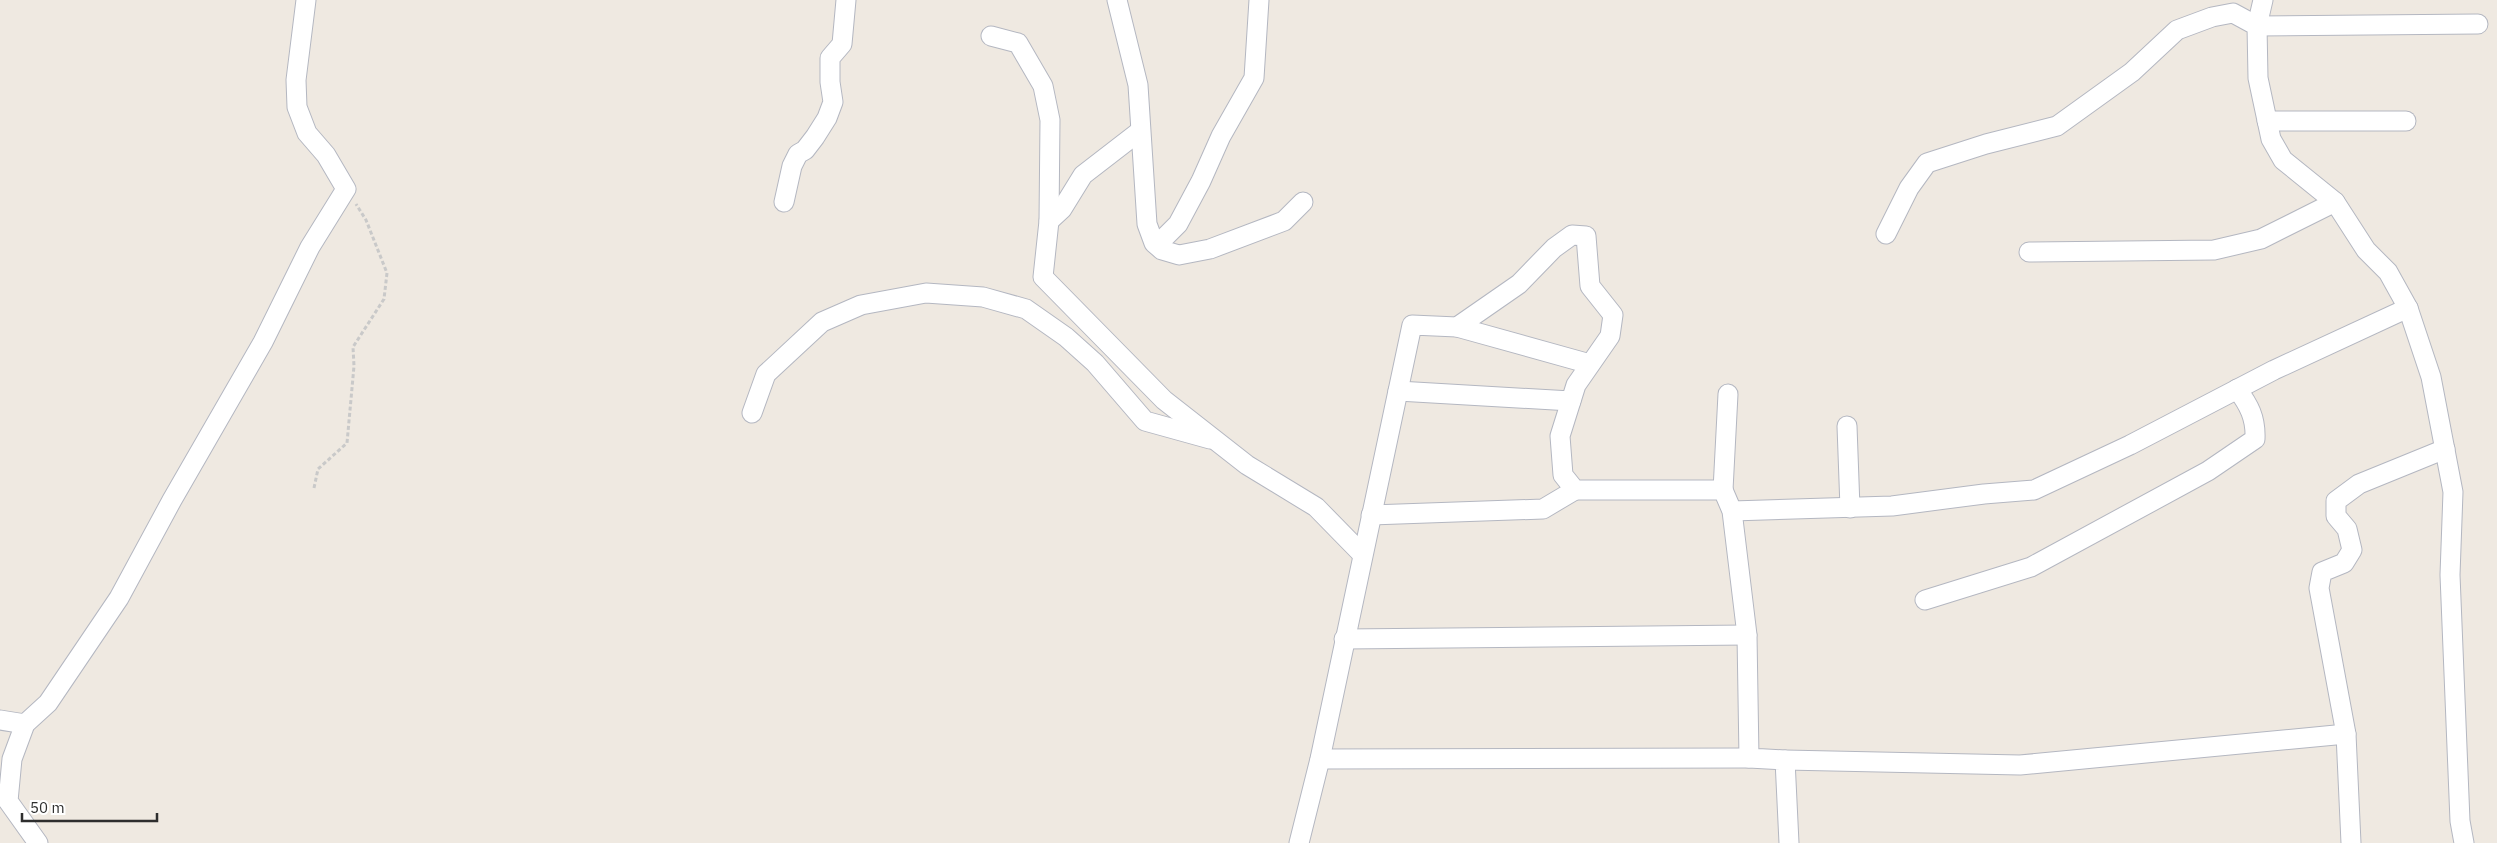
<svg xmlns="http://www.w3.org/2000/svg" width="2497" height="843" font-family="'IBM Plex Sans',sans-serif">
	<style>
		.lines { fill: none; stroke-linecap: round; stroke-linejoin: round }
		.street-casing { stroke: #b4b7c1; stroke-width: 21 }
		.path { stroke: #c9c9c9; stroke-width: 3; stroke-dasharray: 4 2.5; stroke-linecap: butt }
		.street { stroke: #fff; stroke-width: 19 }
	</style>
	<rect width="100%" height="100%" fill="#efe9e1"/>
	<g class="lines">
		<defs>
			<g id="street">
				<polyline points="1117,0 1138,85 1147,224 1154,243 1162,250 1179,255 1210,249 1284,221 1303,202"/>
				<polyline points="2263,0 2257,26 2478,24"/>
				<polyline points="991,36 1018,43 1043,86 1050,120 1049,221 1043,277 1164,400 1247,465 1316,507 1362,554"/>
				<polyline points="2267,121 2406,121"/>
				<polyline points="784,202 792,166 798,154 805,150 815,137 827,118 833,102 830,82 830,58 842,44 846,0"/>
				<polyline points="1049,221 1062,209 1083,175 1140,131"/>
				<polyline points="1886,234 1909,188 1927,163 1986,144 2057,126 2132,72 2177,30 2212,17 2233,13 2257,26 2258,78 2271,139 2283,160 2335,202 2366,250 2388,272 2408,308 2431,377 2453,492 2450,575 2460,821 2464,843"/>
				<polyline points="1157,245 1178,224 1201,181 1221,136 1254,78 1259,0"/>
				<polyline points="2029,252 2214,250 2261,239 2335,202"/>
				<polyline points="1457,327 1590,364"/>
				<polyline points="1398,391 1571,401"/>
				<polyline points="752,413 766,374 822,322 861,305 926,293 983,297 1026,309 1066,337 1095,363 1145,421 1210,439"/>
				<polyline points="1847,426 1850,508"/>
				<polyline points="1723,490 1728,394"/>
				<polyline points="1732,511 1892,506 1984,494 2034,490 2130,445 2274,370 2408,308"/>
				<polyline points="1371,515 1543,509 1575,490"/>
				<path d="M1925 600 2031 567 2208 471 2255 439C2256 418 2249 405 2237 389"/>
				<polyline points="1344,639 1747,635"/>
				<polyline points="0,720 25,724"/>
				<polyline points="1320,759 1749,758"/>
				<polyline points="1785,760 2020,765 2346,734"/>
				<polyline points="38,843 8,801 12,759 25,724 48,703 119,598 172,500 263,342 310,247 346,189 326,155 307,133 297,107 296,80 306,0"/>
				<polyline points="1299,843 1320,759 1412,325 1457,327 1519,284 1554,248 1572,235 1586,236 1590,286 1613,315 1610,336 1576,385 1560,436 1563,475 1575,490 1723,490 1732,511 1747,635 1749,758 1785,760 1789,843"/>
				<polyline points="2351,843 2346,734 2319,588 2322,572 2344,563 2352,550 2347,529 2336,516 2336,501 2359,484 2445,449"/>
			</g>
		</defs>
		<use href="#street" class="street-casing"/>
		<polyline class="path" points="314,488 318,469 347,443 354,366 353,347 384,299 387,273 366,220 356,204"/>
		<use href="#street" class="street"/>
	</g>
	<path d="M22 813v8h135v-8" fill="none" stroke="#2e2e2e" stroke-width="2.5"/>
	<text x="30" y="813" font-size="15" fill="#2e2e2e" stroke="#ffffff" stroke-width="4" paint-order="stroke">50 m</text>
</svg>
